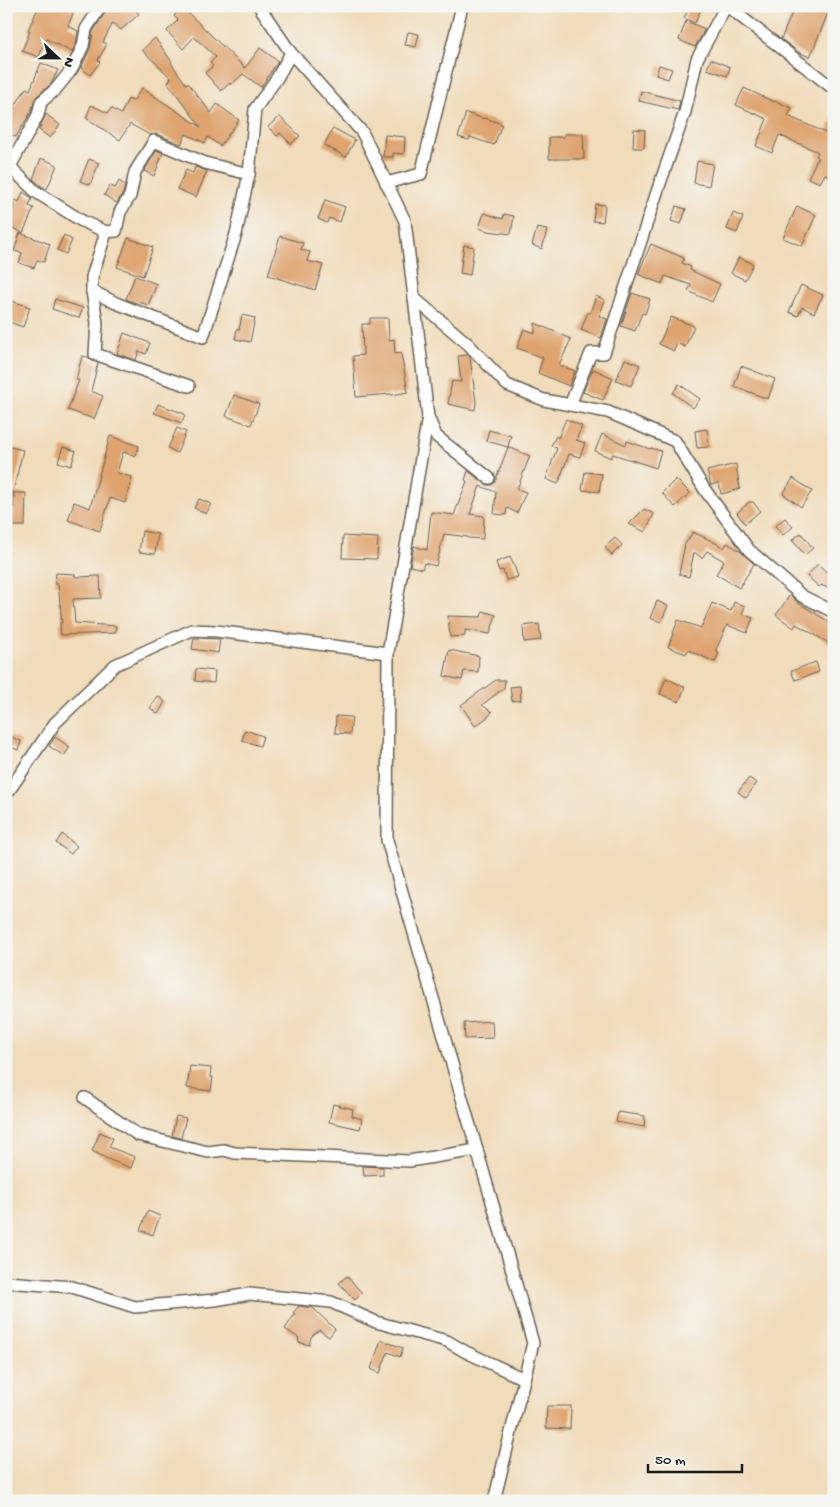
<svg xmlns="http://www.w3.org/2000/svg" width="840" height="1507" font-family="'Gochi Hand',sans-serif">
	<style>
		.building { fill: #dea36e }
		.lines { fill: none; stroke-linecap: round; stroke-linejoin: round }
		.minor-casing { stroke: #665f53; stroke-width: 14 }
		.minor { stroke: #fff; stroke-width: 11 }
	</style>
	<rect width="100%" height="100%" fill="#f6f6f2"/>
	<filter id="ink" filterUnits="userSpaceOnUse"><feTurbulence type="fractalNoise" baseFrequency=".02" numOctaves="2"/><feDisplacementMap in="SourceGraphic" scale="10" xChannelSelector="R" yChannelSelector="G"/><feConvolveMatrix kernelMatrix="1 2 1 2 8 2 1 2 1" color-interpolation-filters="sRGB"/></filter>
	<filter id="wash" filterUnits="userSpaceOnUse"><feTurbulence type="fractalNoise" baseFrequency=".0096" numOctaves="4" result="noise"/><feDisplacementMap in="SourceGraphic" scale="20" xChannelSelector="R" yChannelSelector="G"/><feGaussianBlur stdDeviation="1.12" result="paint"/><feColorMatrix in="noise" values="0 0 0 0 0 0 0 0 0 0 0 0 0 0 0 0 0 1.4 0 .05"/><feComposite in="paint" operator="in"/></filter>
	<g filter="url(#wash)">
		<rect width="100%" height="100%" fill="#f0dbba"/>
		<g id="blocks">
			<g class="building">
				<polygon points="39,6 76,6 68,26 78,31 76,44 72,52 46,39 39,57 22,51 30,31 28,30"/>
				<polygon points="109,6 133,6 139,14 121,30 113,23 103,42 107,44 98,60 100,62 90,75 81,68 90,49 93,32"/>
				<polygon points="690,6 702,6 695,23 684,18"/>
				<polygon points="795,6 831,6 810,57 800,53 781,39"/>
				<polygon points="182,7 245,68 260,48 278,61 261,87 243,74 231,85 230,83 221,91 205,73 213,66 210,63 216,57 194,37 183,49 167,31 178,20 174,16"/>
				<polygon points="686,21 705,29 695,47 679,40"/>
				<polygon points="408,32 419,34 416,47 405,45"/>
				<polygon points="155,38 172,62 171,63 186,84 188,83 211,113 217,104 239,120 220,146 208,137 205,143 186,134 181,144 157,134 150,135 130,124 120,140 86,118 91,105 108,113 111,108 121,114 128,99 133,101 142,88 201,127 168,83 171,78 142,50"/>
				<polygon points="711,59 730,67 727,76 707,69"/>
				<polygon points="41,63 58,70 51,84 36,97 31,112 16,137 6,133 6,106 13,109 26,88 30,90"/>
				<polygon points="659,65 672,69 668,79 656,75"/>
				<polygon points="744,88 774,102 775,101 792,108 788,116 826,133 834,116 834,179 825,174 820,183 808,178 818,157 816,156 818,152 779,135 772,153 756,146 767,119 736,105"/>
				<polygon points="641,91 680,101 678,110 639,101"/>
				<polygon points="466,113 485,119 485,118 502,124 494,145 470,137 469,140 458,137"/>
				<polygon points="46,114 60,125 50,138 39,130"/>
				<polygon points="279,116 300,136 291,144 280,133 277,136 268,127"/>
				<polygon points="333,128 355,140 346,157 324,145"/>
				<polygon points="634,129 645,130 644,148 633,148"/>
				<polygon points="564,134 583,134 584,159 549,159 549,137 564,137"/>
				<polygon points="385,135 405,137 404,154 393,153 393,157 383,157"/>
				<polygon points="157,150 163,153 154,176 144,171"/>
				<polygon points="41,158 57,165 47,189 41,186 33,179"/>
				<polygon points="89,159 99,163 90,185 80,181"/>
				<polygon points="697,161 713,164 709,186 694,183"/>
				<polygon points="195,167 207,171 196,197 177,189 186,170 193,173"/>
				<polygon points="119,181 125,185 123,193 117,203 104,195 110,185 115,188"/>
				<polygon points="23,192 32,198 29,206 34,208 23,233 6,225 6,223 16,200 19,202"/>
				<polygon points="325,200 345,207 340,222 329,218 327,223 318,219"/>
				<polygon points="595,204 605,205 603,222 593,221"/>
				<polygon points="676,206 686,209 681,224 671,221"/>
				<polygon points="797,206 816,215 802,246 783,238"/>
				<polygon points="484,213 503,219 504,214 514,216 511,234 488,231 479,228"/>
				<polygon points="733,213 743,217 737,233 727,229"/>
				<polygon points="537,228 547,230 542,249 532,245"/>
				<polygon points="20,233 50,244 44,262 37,260 34,268 19,263 22,253 14,251"/>
				<polygon points="64,235 72,240 66,254 57,250"/>
				<polygon points="280,236 303,243 301,250 310,252 307,261 323,265 315,290 268,275"/>
				<polygon points="128,238 153,247 143,276 117,267"/>
				<polygon points="651,244 684,258 682,263 691,267 690,270 720,284 712,302 688,291 691,285 665,276 662,284 638,274"/>
				<polygon points="464,245 474,247 470,275 460,273"/>
				<polygon points="739,257 753,264 745,280 731,273"/>
				<polygon points="135,276 157,284 148,305 139,302 138,304 126,299"/>
				<polygon points="801,285 823,295 814,313 802,307 798,316 789,312"/>
				<polygon points="632,293 650,299 645,314 642,313 635,331 621,326"/>
				<polygon points="596,296 605,300 599,316 607,319 601,338 581,330 588,312 590,313"/>
				<polygon points="6,299 30,307 23,327 6,321"/>
				<polygon points="55,299 83,308 79,318 52,309"/>
				<polygon points="242,315 255,318 250,342 235,339 237,329 239,330"/>
				<polygon points="671,317 694,326 685,347 677,343 674,351 659,344"/>
				<polygon points="370,318 388,318 389,340 394,339 395,354 401,353 408,392 392,395 391,394 356,397 353,356 363,355 362,324 370,324"/>
				<polygon points="535,323 571,339 559,365 575,371 569,386 538,373 543,358 517,348 524,329 535,333"/>
				<polygon points="124,333 150,343 146,354 139,351 136,360 117,354"/>
				<polygon points="468,355 470,357 476,402 475,410 448,404 452,381 461,382 458,356"/>
				<polygon points="82,356 88,357 92,361 98,363 91,391 103,396 94,419 68,410 79,380 76,380"/>
				<polygon points="625,359 640,365 631,386 616,380"/>
				<polygon points="741,366 775,379 768,399 734,386"/>
				<polygon points="593,369 613,378 603,400 583,392"/>
				<polygon points="679,384 700,399 693,408 673,393"/>
				<polygon points="234,395 259,404 251,425 226,416"/>
				<polygon points="158,404 185,414 182,423 154,413"/>
				<polygon points="566,419 582,426 576,440 585,443 580,457 569,454 558,484 546,479 557,448 551,446 556,436 558,438"/>
				<polygon points="177,428 186,432 177,453 168,448"/>
				<polygon points="707,429 709,447 697,448 695,431"/>
				<polygon points="489,430 511,436 508,447 530,456 517,489 526,492 517,513 507,508 506,515 494,514 496,492 480,486 470,514 484,516 483,539 468,538 468,537 444,534 436,566 424,563 422,569 410,566 414,546 427,550 431,512 454,515 467,481 465,480 468,471 487,485 492,485 495,482 508,447 486,441"/>
				<polygon points="602,434 626,445 627,441 650,449 651,448 661,451 656,468 613,454 611,458 595,451"/>
				<polygon points="110,436 139,446 136,456 123,452 117,473 132,477 125,503 110,498 100,531 68,520 74,502 90,508"/>
				<polygon points="6,446 23,450 10,504 6,504"/>
				<polygon points="63,447 76,451 71,466 58,462"/>
				<polygon points="736,464 740,489 721,494 719,483 711,485 707,471"/>
				<polygon points="585,472 602,474 599,492 582,490"/>
				<polygon points="793,478 812,491 801,507 783,494"/>
				<polygon points="676,479 690,493 675,507 662,493"/>
				<polygon points="14,493 26,493 25,526 13,526"/>
				<polygon points="199,499 211,504 206,514 194,508"/>
				<polygon points="749,502 753,502 760,511 745,524 737,513"/>
				<polygon points="644,509 654,514 645,532 629,524"/>
				<polygon points="785,518 793,527 783,535 775,526"/>
				<polygon points="142,531 158,534 155,554 139,552"/>
				<polygon points="693,532 714,542 724,548 727,543 740,551 754,564 739,588 716,574 724,561 707,551 702,558 694,552 689,577 679,574 685,544"/>
				<polygon points="801,533 813,548 805,555 792,540"/>
				<polygon points="343,536 378,538 377,559 342,558"/>
				<polygon points="615,538 622,545 612,555 605,547"/>
				<polygon points="510,557 515,568 518,577 506,580 503,570 499,571 496,562"/>
				<polygon points="818,564 834,579 834,591 821,585 819,587 807,576"/>
				<polygon points="56,573 75,574 75,577 100,576 101,598 73,599 75,623 116,626 115,633 61,635 60,623 62,623 58,584 55,584"/>
				<polygon points="790,595 797,602 834,625 834,646 796,624 794,628 776,615"/>
				<polygon points="657,601 668,606 661,622 650,618"/>
				<polygon points="734,602 745,606 742,614 753,618 747,633 727,625 716,650 719,652 715,662 688,650 686,654 668,647 678,620 701,628 712,603 731,611"/>
				<polygon points="483,611 496,615 490,634 465,630 465,636 450,637 448,616 481,617"/>
				<polygon points="539,624 541,640 524,642 523,626"/>
				<polygon points="194,638 220,639 218,653 192,649"/>
				<polygon points="449,650 479,656 478,672 464,671 462,680 444,676"/>
				<polygon points="816,662 819,672 795,680 791,671"/>
				<polygon points="196,669 215,671 214,683 195,681"/>
				<polygon points="666,678 685,687 679,702 660,694"/>
				<polygon points="496,680 505,680 504,688 482,705 492,712 488,717 475,726 461,705"/>
				<polygon points="520,686 521,700 512,701 510,687"/>
				<polygon points="158,696 165,702 158,714 150,708"/>
				<polygon points="336,716 352,717 350,734 335,733"/>
				<polygon points="245,730 263,736 260,746 242,740"/>
				<polygon points="6,735 21,741 18,750 6,745"/>
				<polygon points="55,737 70,747 64,756 49,746"/>
				<polygon points="749,778 757,783 746,798 738,792"/>
				<polygon points="62,834 77,846 71,854 56,843"/>
				<polygon points="492,1021 493,1038 465,1039 464,1023"/>
				<polygon points="190,1066 211,1068 210,1077 213,1077 211,1091 187,1088"/>
				<polygon points="333,1104 353,1109 352,1116 362,1119 360,1129 329,1122"/>
				<polygon points="618,1112 645,1116 644,1127 616,1122"/>
				<polygon points="176,1116 186,1118 181,1138 172,1136"/>
				<polygon points="100,1132 113,1138 109,1147 135,1157 131,1168 110,1160 92,1151"/>
				<polygon points="363,1166 383,1167 383,1175 364,1176"/>
				<polygon points="148,1211 160,1216 153,1235 140,1230"/>
				<polygon points="347,1276 362,1293 355,1300 339,1283"/>
				<polygon points="299,1306 313,1308 335,1329 329,1337 319,1330 311,1337 309,1345 298,1342 299,1338 285,1329 295,1314 293,1313"/>
				<polygon points="381,1340 403,1348 400,1357 388,1352 380,1373 371,1369"/>
				<polygon points="547,1406 571,1406 570,1429 546,1428"/>
			</g>
		</g>
	</g>
	<g filter="url(#ink)">
		<use href="#blocks" fill-opacity="0" stroke="#665f53" stroke-width="1"/>
		<g class="lines">
			<defs>
				<g id="minor">
					<polyline points="259,6 291,53 362,132 405,221 428,417 388,653 387,840 533,1343 494,1501"/>
					<polyline points="727,6 834,89"/>
					<polyline points="10,167 36,192 82,221 106,232 116,231 120,212 130,196 135,172 154,141 205,163 249,174 255,109 277,78 291,53"/>
					<polyline points="7,172 38,115 41,102 56,89 72,69 83,46 86,29 101,6"/>
					<polyline points="386,183 421,174 462,6"/>
					<polyline points="106,232 92,277 92,291 116,303 203,337 236,234 249,174"/>
					<polyline points="92,291 97,323 95,354 189,386"/>
					<polyline points="414,298 468,344 507,385 544,400 608,412 675,441 705,490 749,550 802,596 834,612"/>
					<polyline points="570,405 591,353 604,353 658,189 685,112 697,59 726,6"/>
					<polyline points="428,417 436,436 489,478"/>
					<polyline points="6,795 55,723 115,665 192,630 216,631 388,653"/>
					<polyline points="85,1098 138,1135 208,1152 224,1150 235,1153 409,1161 477,1150"/>
					<polyline points="6,1282 72,1287 135,1307 215,1300 249,1294 331,1302 376,1322 447,1341 466,1352 524,1379"/>
				</g>
			</defs>
			<use href="#minor" class="minor-casing"/>
			<use href="#minor" class="minor"/>
		</g>
	</g>
	<rect width="840" height="1507" fill="none" stroke="#f6f6f2" stroke-width="25"/>
	<g transform="translate(58 58) rotate(112)" stroke="#f6f6f2" stroke-width="4" paint-order="stroke">
	<path d="M0-4L9 19L0 12L-9 19Z" fill="#1c1c1c"/>
	<text y="-8" font-size="14" font-weight="bold" text-anchor="middle" fill="#1c1c1c">N</text>
	</g>
	<path d="M648 1464v8h94v-8" fill="none" stroke="#1c1c1c" stroke-width="2.5"/>
	<text x="655" y="1464" font-size="15" fill="#1c1c1c" stroke="#f6f6f2" stroke-width="4" paint-order="stroke">50 m</text>
</svg>
